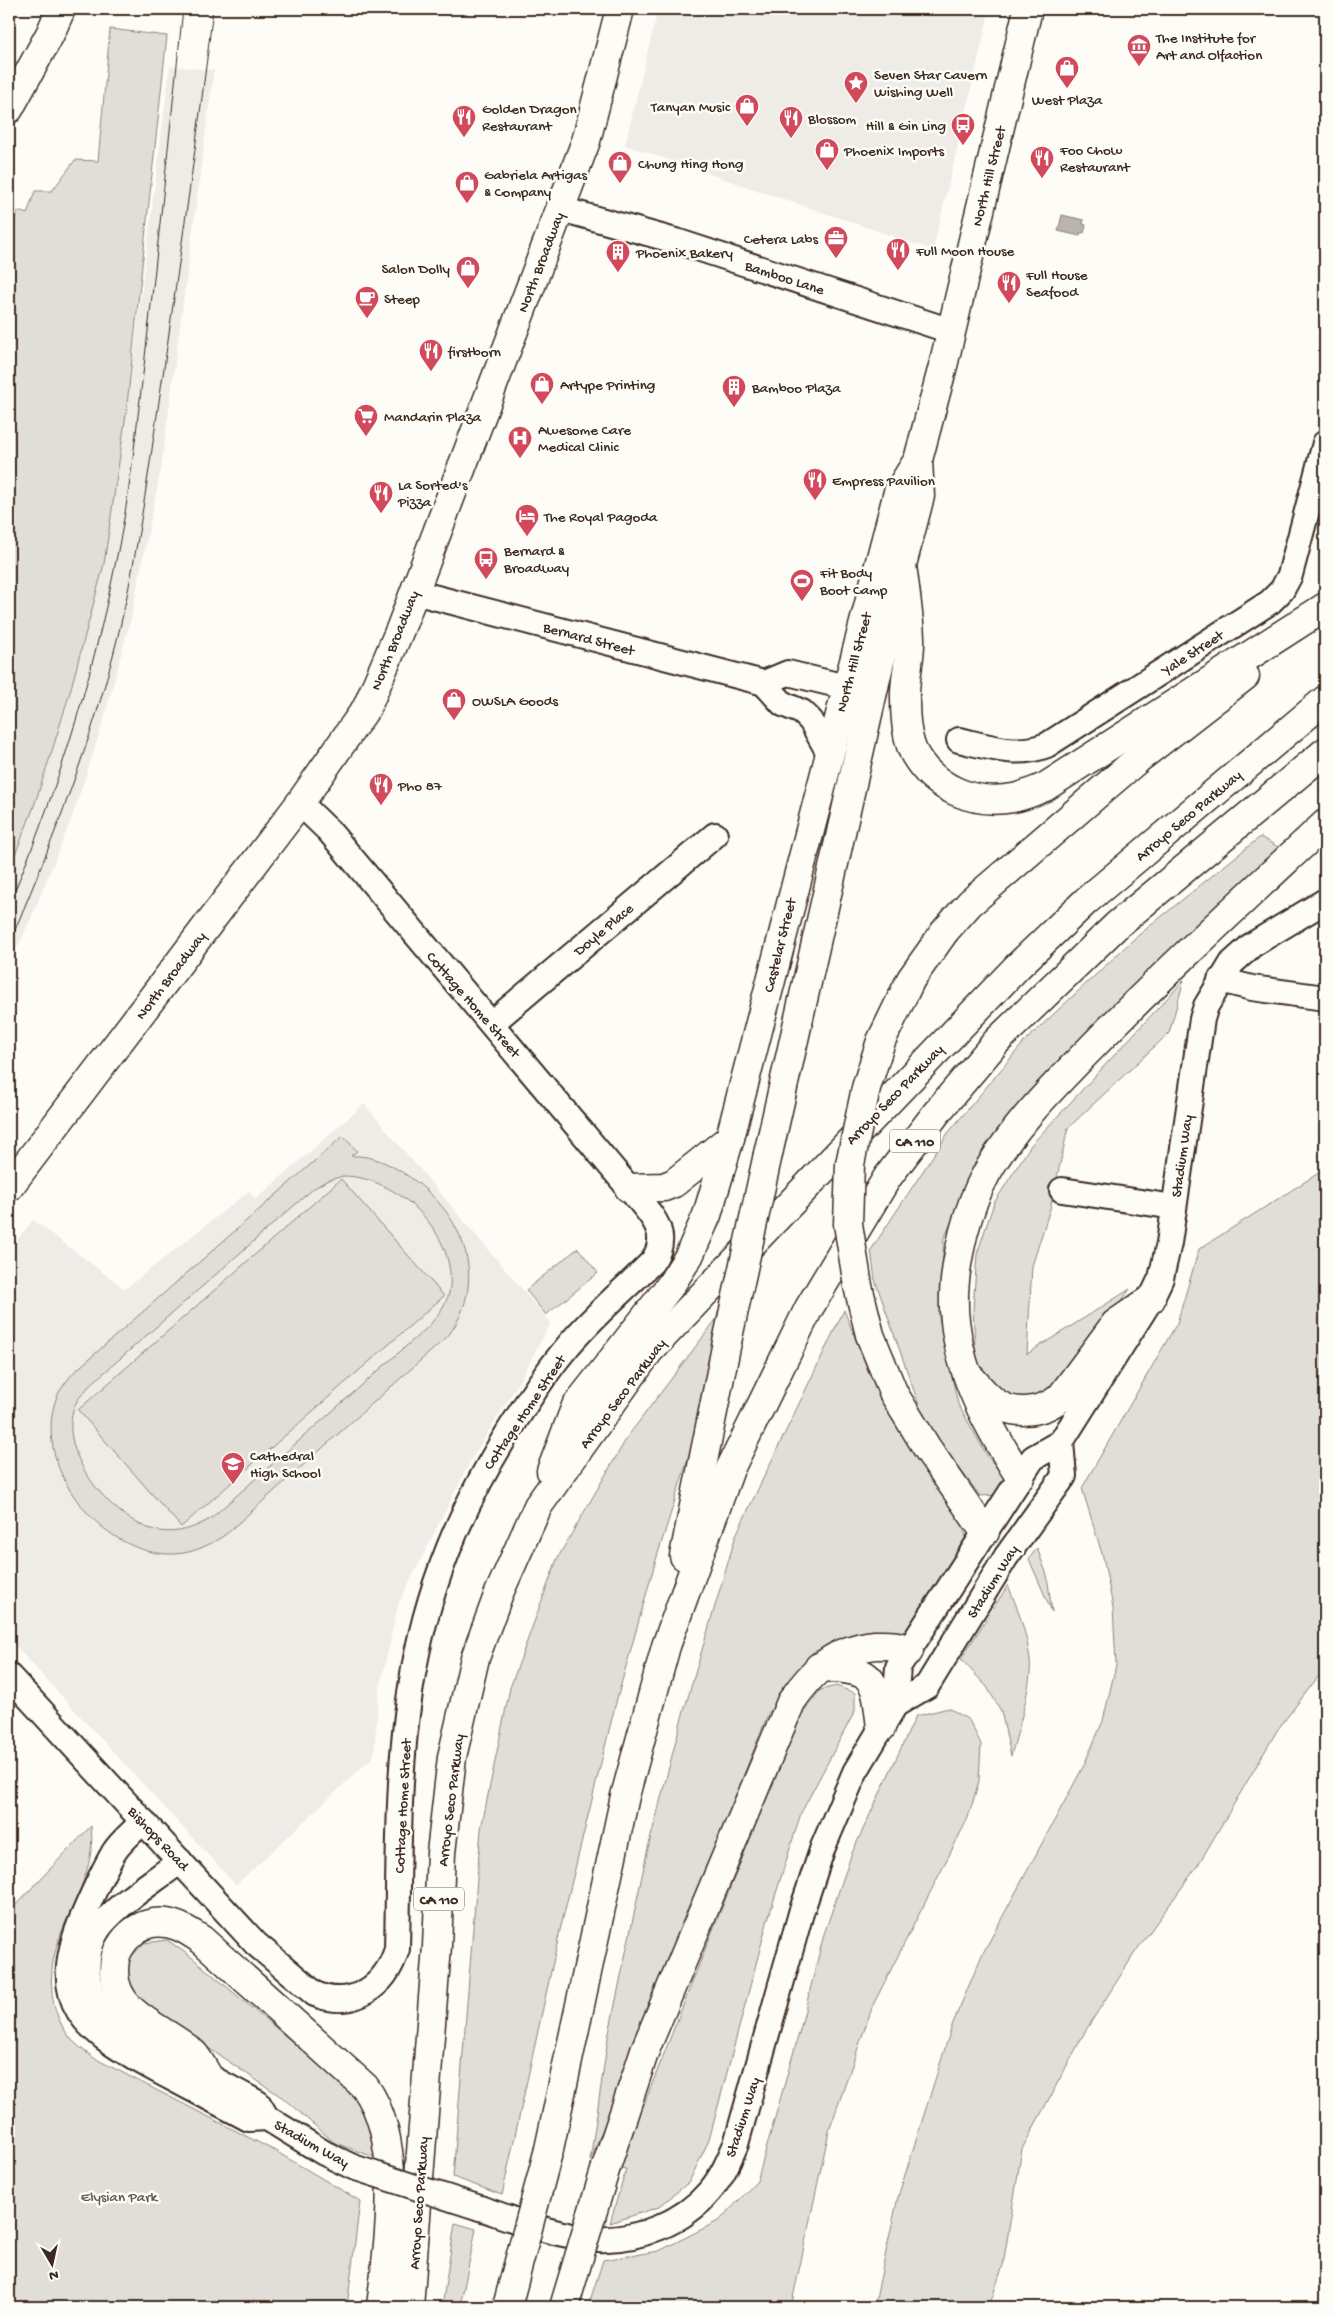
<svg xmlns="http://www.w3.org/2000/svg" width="1334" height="2316" font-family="'Gochi Hand',sans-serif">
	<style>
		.built { fill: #efece7 }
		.green { fill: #e1ded7; stroke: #8e847a; fill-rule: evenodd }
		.water { fill: #bbb4ad; stroke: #887d74 }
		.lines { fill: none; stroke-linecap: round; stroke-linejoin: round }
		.minor-casing { stroke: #3b2a1e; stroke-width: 28 }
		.major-casing { stroke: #3b2a1e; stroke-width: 31 }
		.highway-casing { stroke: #3b2a1e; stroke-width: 31 }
		.minor { stroke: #fdfcf7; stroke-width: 24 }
		.major { stroke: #fdfcf7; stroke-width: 28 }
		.highway { stroke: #fdfcf7; stroke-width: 28 }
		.tram { stroke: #3b2a1e; stroke-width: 1 }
		.minor-bridge-casing { stroke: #3b2a1e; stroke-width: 28; stroke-linecap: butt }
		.highway-bridge-casing { stroke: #3b2a1e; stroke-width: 31; stroke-linecap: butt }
		.minor-bridge { stroke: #fdfcf7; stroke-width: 24 }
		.highway-bridge { stroke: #fdfcf7; stroke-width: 28 }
		.labels { text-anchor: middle; stroke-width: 5; stroke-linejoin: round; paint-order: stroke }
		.shield { fill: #fdfcf7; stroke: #75695f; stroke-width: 1 }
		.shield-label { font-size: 14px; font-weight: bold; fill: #3b2a1e }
		.poi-label { font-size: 15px; fill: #3b2a1e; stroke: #fdfcf7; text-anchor: start }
		.street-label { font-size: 15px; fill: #3b2a1e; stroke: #fdfcf7 }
		.park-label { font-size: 15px; fill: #64574c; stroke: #fdfcf7 }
	</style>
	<rect width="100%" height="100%" fill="#fdfcf7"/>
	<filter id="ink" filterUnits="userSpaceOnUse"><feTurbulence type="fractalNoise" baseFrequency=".02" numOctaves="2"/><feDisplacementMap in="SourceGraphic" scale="10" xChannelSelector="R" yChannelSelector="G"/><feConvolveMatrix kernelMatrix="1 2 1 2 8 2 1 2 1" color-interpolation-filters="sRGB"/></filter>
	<g filter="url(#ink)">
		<g class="built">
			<polygon points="658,9 990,9 933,250 625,145"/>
			<polygon points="170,66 214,70 161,469 131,618 102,726 71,820 32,916 9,965 9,870 33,809 52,751 70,692 104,564 126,414"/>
			<polygon points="364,1104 551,1323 516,1387 472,1458 398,1605 379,1692 374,1756 236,1885 9,1639 9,1250 33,1220 125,1289 249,1191 255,1200"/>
		</g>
		<g class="green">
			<polygon points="110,29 167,36 126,414 104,564 70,692 52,751 33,809 9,870 9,232 18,211 27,214 35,191 52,191 75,160 98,161"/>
			<polygon points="1260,837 1280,848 1131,989 994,1135 944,1238 939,1317 958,1404 988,1457 1005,1478 999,1495 980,1496 925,1422 875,1280 871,1250 948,1133 1025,1041 1135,938"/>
			<polygon points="1184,980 1169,1033 1068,1128 1050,1209 1032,1266 1027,1354 1130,1289 1062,1384 1037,1400 1010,1399 990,1385 976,1363 973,1309 977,1254 994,1203 1031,1145"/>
			<path d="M343 1136 357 1151 351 1156C372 1155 388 1163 405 1174 462 1210 491 1278 448 1336L225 1535C208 1546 190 1555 168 1554 100 1552 34 1468 55 1402 58 1391 66 1382 73 1373ZM343 1176C397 1176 460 1235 449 1293 446 1305 437 1316 429 1326L210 1519C194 1528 178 1534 159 1531 113 1523 51 1448 77 1401 80 1396 86 1391 89 1386L313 1189 326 1181Z"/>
			<polygon points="1325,1169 1325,1668 1278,1729 1198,1865 1136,1951 1086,2030 1022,2149 1003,2265 989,2307 874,2307 898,2197 953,2023 982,1955 1083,1767 1103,1721 1116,1665 1113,1607 1103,1557 1082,1488 1177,1323 1199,1249"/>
			<polygon points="341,1179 444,1296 181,1527 78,1410"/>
			<polygon points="578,1248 598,1273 546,1315 526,1290"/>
			<polygon points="844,1310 880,1400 958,1513 966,1536 958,1553 905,1634 863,1633 813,1652 768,1714 590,2161 608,2038 647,1852 681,1721 736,1535"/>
			<polygon points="721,1313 693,1443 655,1563 615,1706 561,1926 502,2195 453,2177 481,1829 510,1688 557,1559 628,1436"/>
			<polygon points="1037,1548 1047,1575 1052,1612 1029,1559"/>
			<path d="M1008 1585C1018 1609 1027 1634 1030 1660 1033 1681 1017 1734 1011 1756L1001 1711 987 1687 961 1659Z"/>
			<polygon points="836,1686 855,1693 855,1711 801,1813 768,1919 709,2140 689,2182 659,2207 610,2223 626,2169 619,2168 708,1942 799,1719 820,1690"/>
			<polygon points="949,1708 969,1720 981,1744 979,1781 968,1818 873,2005 829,2131 791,2307 588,2307 603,2260 659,2251 720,2220 757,2181 801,2026 824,1934 852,1853 916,1716"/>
			<path d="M91 1826C99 1888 45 1927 52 1993 54 2009 60 2026 71 2039 77 2046 86 2052 94 2058L277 2152 360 2201 347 2307H9V1912Z"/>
			<polygon points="167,1940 190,1956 332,2075 365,2110 377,2158 335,2143 283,2098 180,2029 129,1991 126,1962 144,1943"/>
			<polygon points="455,2223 476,2229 460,2307 442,2307"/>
		</g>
		<polygon class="water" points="1062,215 1084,220 1083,224 1086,225 1084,233 1081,232 1080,236 1058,231"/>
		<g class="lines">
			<defs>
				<g id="minor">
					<polyline points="561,209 679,242 951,331"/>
					<polyline points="414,592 764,683 783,704 802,712 811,721 829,753"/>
					<polyline points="764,683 788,673 846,687"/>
					<path d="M959 740C990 747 1017 757 1047 745L1270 602 1282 590 1290 575 1325 443"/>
					<polyline points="1220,980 1252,988 1325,998"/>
					<polyline points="492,1023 715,835"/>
					<polyline points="1062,1190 1174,1207"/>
					<path d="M9 1676 256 1944 315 1994C353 2010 386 1986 397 1949 399 1865 397 1777 410 1693 425 1589 462 1503 519 1415 534 1391 550 1367 568 1346 593 1316 624 1290 652 1262 674 1231 647 1212 629 1188L329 831 300 803"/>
					<polyline points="895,1705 898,1667 1033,1458 1061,1442 1151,1299 1161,1278 1169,1243 1202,1019 1206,1006 1232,963 1252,945 1325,901"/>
					<path d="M143 1821C134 1831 121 1841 114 1852 103 1871 93 1893 84 1914 45 2003 84 2031 158 2071 188 2087 219 2103 249 2119L267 2118"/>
					<path d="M180 1861C156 1880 123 1900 103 1923 81 1949 83 1993 106 2017 122 2034 144 2043 164 2053 195 2069 227 2086 258 2103L267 2118 324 2153 353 2167"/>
					<path d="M480 2208C518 2221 558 2237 598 2239 638 2241 684 2222 710 2191 722 2177 729 2160 736 2144L801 1913 823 1847 855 1772 895 1705 927 1686 1006 1557 1064 1476 1061 1442"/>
				</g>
				<g id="major">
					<polyline points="9,109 50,34 61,9"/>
					<polyline points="902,565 920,496 918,460"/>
					<polyline points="9,1187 300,803 367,707 401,627 586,141 620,9"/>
					<polyline points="629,1188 664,1187 674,1183 730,1138 898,492 918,460 943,366 1028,9"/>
				</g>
				<g id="highway">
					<path d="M902 565C905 589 909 614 910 638 911 658 904 678 905 699 905 716 906 739 915 755 935 789 974 805 1013 798 1024 796 1035 791 1045 787L1325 607"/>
					<polyline points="945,931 970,903 1138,759 1245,676"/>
					<polyline points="768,1154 897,586"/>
					<path d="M972 1379C978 1386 984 1393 991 1399 1010 1417 1041 1413 1060 1398L1115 1324 1151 1299"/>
					<polyline points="894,1394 927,1448 985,1532"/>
					<polyline points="551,1471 576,1406 670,1286 689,1256 707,1215 730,1138"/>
					<path d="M1020 1477C989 1428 961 1379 955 1321 950 1281 963 1222 980 1186 1004 1135 1053 1087 1092 1047 1167 970 1247 897 1325 824"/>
					<polyline points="684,1556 727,1342"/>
					<path d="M819 1667C875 1670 875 1674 881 1728"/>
					<path d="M208 2076C204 2069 199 2060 194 2054 167 2028 115 2017 114 1972 114 1964 115 1954 120 1947 127 1935 139 1925 153 1923 172 1920 187 1930 202 1940L365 2087C405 2142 388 2243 381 2307"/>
					<polyline points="549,2149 625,1796 666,1646 730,1469 809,1308 887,1178 938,1111 997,1041 1117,925 1325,752"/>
					<path d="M606 2167 645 2050 791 1702C812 1671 835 1649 875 1645 888 1645 898 1644 909 1651"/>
					<polyline points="409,2307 437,1946 441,1853 452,1757 475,1658 499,1593 538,1506 649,1351 1018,966 1086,901 1325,700"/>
				</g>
			</defs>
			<use href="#minor" class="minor-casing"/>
			<use href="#major" class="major-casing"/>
			<use href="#highway" class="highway-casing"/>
			<use href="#minor" class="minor"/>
			<use href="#major" class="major"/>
			<use href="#highway" class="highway"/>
			<g class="tram">
				<path d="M9 904C61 784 98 659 122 530 132 476 137 421 144 366 158 247 170 128 183 9"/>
				<path d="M9 944C48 852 85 760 111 663 137 567 149 466 164 368 181 248 199 129 213 9"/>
			</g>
			<defs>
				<polyline id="minor-bridge" points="353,2167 480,2208"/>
				<g id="highway-bridge">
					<polyline points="727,1342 768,1154"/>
					<polyline points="894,1394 870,1335 858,1286 848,1224 850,1164 866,1088 881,1041 911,979 945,931"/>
					<polyline points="508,2303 549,2149"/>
					<polyline points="564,2307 606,2167"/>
				</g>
			</defs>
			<use href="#minor-bridge" class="minor-bridge-casing"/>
			<use href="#highway-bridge" class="highway-bridge-casing"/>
			<use href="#minor-bridge" class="minor-bridge"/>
			<use href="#highway-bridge" class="highway-bridge"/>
		</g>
	</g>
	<defs>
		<symbol id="museum-pin" viewBox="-11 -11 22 30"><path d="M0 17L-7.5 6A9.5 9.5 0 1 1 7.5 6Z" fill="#d1495b" stroke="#fdfcf7"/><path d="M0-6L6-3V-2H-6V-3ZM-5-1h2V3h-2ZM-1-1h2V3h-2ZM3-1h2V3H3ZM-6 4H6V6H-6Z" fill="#fff"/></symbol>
		<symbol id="shop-pin" viewBox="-11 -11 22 30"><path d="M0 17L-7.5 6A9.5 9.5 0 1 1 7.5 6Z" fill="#d1495b" stroke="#fdfcf7"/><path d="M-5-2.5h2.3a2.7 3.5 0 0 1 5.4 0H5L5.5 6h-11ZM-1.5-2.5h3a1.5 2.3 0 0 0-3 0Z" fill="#fff"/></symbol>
		<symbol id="sight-pin" viewBox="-11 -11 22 30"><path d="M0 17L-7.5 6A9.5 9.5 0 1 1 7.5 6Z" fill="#d1495b" stroke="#fdfcf7"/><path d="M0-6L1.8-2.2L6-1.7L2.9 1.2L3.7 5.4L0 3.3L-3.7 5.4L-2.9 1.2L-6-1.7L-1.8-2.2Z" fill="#fff"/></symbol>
		<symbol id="restaurant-pin" viewBox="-11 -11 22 30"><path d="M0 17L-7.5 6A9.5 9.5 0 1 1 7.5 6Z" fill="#d1495b" stroke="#fdfcf7"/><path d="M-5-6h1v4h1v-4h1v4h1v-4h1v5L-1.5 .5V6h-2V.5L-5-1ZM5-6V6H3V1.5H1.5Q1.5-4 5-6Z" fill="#fff"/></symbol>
		<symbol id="bus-pin" viewBox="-11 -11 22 30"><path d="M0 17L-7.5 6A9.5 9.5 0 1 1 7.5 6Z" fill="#d1495b" stroke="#fdfcf7"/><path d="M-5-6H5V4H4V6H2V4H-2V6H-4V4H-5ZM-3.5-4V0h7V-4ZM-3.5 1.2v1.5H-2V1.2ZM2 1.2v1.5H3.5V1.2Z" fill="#fff"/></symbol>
		<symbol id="office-pin" viewBox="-11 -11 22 30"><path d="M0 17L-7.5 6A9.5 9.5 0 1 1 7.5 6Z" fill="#d1495b" stroke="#fdfcf7"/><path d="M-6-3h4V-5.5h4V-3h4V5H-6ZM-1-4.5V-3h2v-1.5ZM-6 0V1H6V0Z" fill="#fff"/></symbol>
		<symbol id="building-pin" viewBox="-11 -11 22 30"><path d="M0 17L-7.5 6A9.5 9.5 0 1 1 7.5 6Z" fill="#d1495b" stroke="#fdfcf7"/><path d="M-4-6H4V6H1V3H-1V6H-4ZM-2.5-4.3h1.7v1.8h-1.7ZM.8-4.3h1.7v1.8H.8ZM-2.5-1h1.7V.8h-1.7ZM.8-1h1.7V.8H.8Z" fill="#fff"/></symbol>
		<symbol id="cafe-pin" viewBox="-11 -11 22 30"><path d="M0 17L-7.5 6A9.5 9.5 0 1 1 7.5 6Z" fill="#d1495b" stroke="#fdfcf7"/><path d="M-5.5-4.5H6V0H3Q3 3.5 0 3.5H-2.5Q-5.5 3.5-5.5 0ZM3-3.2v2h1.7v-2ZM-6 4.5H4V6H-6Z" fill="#fff"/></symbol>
		<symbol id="supermarket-pin" viewBox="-11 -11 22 30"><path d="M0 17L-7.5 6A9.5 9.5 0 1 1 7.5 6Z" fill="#d1495b" stroke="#fdfcf7"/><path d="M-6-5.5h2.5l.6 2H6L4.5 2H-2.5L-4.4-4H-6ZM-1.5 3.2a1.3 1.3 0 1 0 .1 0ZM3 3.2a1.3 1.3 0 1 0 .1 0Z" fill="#fff"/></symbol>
		<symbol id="hospital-pin" viewBox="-11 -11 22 30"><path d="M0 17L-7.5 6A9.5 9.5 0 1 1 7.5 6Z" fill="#d1495b" stroke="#fdfcf7"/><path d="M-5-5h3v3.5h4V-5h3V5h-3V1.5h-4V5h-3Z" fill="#fff"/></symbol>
		<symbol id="hotel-pin" viewBox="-11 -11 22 30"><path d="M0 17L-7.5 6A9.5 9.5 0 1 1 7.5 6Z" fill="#d1495b" stroke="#fdfcf7"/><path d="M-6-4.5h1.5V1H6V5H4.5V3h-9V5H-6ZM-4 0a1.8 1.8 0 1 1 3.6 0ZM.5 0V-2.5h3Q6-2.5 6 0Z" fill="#fff"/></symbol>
		<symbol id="stadium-pin" viewBox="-11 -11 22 30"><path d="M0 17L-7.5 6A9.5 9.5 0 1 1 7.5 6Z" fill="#d1495b" stroke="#fdfcf7"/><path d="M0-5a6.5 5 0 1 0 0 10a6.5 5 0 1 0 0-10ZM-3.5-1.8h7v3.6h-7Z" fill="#fff"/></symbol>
		<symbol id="school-pin" viewBox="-11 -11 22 30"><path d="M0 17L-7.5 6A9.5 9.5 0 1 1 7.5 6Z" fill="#d1495b" stroke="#fdfcf7"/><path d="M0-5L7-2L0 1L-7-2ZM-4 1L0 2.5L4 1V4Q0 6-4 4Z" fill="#fff"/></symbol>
	</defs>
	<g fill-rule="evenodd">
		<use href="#museum-pin" x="1125" y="32" width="28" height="38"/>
		<use href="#shop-pin" x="1053" y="54" width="28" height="38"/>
		<use href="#sight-pin" x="842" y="69" width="28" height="38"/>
		<use href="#shop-pin" x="733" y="92" width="28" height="38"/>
		<use href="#restaurant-pin" x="450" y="103" width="28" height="38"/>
		<use href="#restaurant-pin" x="777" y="104" width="28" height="38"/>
		<use href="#bus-pin" x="949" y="111" width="28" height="38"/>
		<use href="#shop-pin" x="813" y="136" width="28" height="38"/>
		<use href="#restaurant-pin" x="1028" y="144" width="28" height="38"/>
		<use href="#shop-pin" x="606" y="149" width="28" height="38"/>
		<use href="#shop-pin" x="453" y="169" width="28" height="38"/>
		<use href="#office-pin" x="822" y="224" width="28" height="38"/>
		<use href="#restaurant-pin" x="884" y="236" width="28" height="38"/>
		<use href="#building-pin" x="604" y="238" width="28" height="38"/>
		<use href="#shop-pin" x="454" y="254" width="28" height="38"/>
		<use href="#restaurant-pin" x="995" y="269" width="28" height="38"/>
		<use href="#cafe-pin" x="353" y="284" width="28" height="38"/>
		<use href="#restaurant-pin" x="417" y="337" width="28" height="38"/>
		<use href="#shop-pin" x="528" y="370" width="28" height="38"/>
		<use href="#building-pin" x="720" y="373" width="28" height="38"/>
		<use href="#supermarket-pin" x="352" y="402" width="28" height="38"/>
		<use href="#hospital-pin" x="506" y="424" width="28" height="38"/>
		<use href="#restaurant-pin" x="801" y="466" width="28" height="38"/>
		<use href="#restaurant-pin" x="367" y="479" width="28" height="38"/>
		<use href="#hotel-pin" x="513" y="502" width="28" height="38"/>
		<use href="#bus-pin" x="472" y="545" width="28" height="38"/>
		<use href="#stadium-pin" x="788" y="567" width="28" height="38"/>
		<use href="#shop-pin" x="440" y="686" width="28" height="38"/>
		<use href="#restaurant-pin" x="367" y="771" width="28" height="38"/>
		<use href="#school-pin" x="219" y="1450" width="28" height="38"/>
	</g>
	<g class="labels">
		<g class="shield">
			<rect x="890" y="1129.5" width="50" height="23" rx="4"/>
			<rect x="414" y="1887.5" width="50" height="23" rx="4"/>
		</g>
		<g class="shield-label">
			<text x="915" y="1146">CA 110</text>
			<text x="439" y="1904">CA 110</text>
		</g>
		<g class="poi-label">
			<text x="1156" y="42">The Institute for<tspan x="1156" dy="17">Art and Olfaction</tspan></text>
			<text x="874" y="79">Seven Star Cavern<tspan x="874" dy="17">Wishing Well</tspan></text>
			<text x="1067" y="104" text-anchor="middle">West Plaza</text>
			<text x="730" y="111" text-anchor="end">Tanyan Music</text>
			<text x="482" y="113">Golden Dragon<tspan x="482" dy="17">Restaurant</tspan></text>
			<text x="808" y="123">Blossom</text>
			<text x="946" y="130" text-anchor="end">Hill &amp; Gin Ling</text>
			<text x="1060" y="154">Foo Chow<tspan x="1060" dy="17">Restaurant</tspan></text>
			<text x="844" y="155">Phoenix Imports</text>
			<text x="638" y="168">Chung Hing Hong</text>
			<text x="484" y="179">Gabriela Artigas<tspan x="484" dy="17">&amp; Company</tspan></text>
			<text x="818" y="243" text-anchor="end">Cetera Labs</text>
			<text x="916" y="255">Full Moon House</text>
			<text x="636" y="257">Phoenix Bakery</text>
			<text x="450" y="273" text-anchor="end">Salon Dolly</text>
			<text x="1026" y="279">Full House<tspan x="1026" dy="17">Seafood</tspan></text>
			<text x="384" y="303">Steep</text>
			<text x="448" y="356">firstborn</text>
			<text x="560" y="389">Artype Printing</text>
			<text x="752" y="392">Bamboo Plaza</text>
			<text x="384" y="421">Mandarin Plaza</text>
			<text x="538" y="434">Awesome Care<tspan x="538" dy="17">Medical Clinic</tspan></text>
			<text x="832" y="485">Empress Pavilion</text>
			<text x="398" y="489">La Sorted's<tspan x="398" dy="17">Pizza</tspan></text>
			<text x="544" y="521">The Royal Pagoda</text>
			<text x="504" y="555">Bernard &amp;<tspan x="504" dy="17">Broadway</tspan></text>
			<text x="820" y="577">Fit Body<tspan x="820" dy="17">Boot Camp</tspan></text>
			<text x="472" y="705">OWSLA Goods</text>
			<text x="398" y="790">Pho 87</text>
			<text x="250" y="1460">Cathedral<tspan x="250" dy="17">High School</tspan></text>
		</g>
		<g class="street-label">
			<text transform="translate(988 176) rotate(-76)" y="5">North Hill Street</text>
			<text transform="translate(540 262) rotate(-69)" y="5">North Broadway</text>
			<text transform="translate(785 277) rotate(18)" y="5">Bamboo Lane</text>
			<text transform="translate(589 638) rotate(15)" y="5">Bernard Street</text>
			<text transform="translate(394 640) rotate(-68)" y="5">North Broadway</text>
			<text transform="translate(1192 652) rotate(-33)" y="5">Yale Street</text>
			<text transform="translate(853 662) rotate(-75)" y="5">North Hill Street</text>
			<text transform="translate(1188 815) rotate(-40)" y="5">Arroyo Seco Parkway</text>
			<text transform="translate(603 929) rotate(-40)" y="5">Doyle Place</text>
			<text transform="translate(779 945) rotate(-76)" y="5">Castelar Street</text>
			<text transform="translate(170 975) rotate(-53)" y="5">North Broadway</text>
			<text transform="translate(474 1004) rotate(49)" y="5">Cottage Home Street</text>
			<text transform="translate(894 1094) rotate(-46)" y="5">Arroyo Seco Parkway</text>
			<text transform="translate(1181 1156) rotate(-82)" y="5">Stadium Way</text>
			<text transform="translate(622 1393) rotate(-53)" y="5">Arroyo Seco Parkway</text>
			<text transform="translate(524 1412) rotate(-56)" y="5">Cottage Home Street</text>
			<text transform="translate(992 1581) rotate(-58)" y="5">Stadium Way</text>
			<text transform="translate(450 1800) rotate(-83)" y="5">Arroyo Seco Parkway</text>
			<text transform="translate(402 1806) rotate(-87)" y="5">Cottage Home Street</text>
			<text transform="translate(159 1838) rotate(47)" y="5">Bishops Road</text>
			<text transform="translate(742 2117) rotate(-72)" y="5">Stadium Way</text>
			<text transform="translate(312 2143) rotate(29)" y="5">Stadium Way</text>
			<text transform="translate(418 2203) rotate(-86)" y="5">Arroyo Seco Parkway</text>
		</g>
		<g class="park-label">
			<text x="119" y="2201">Elysian Park</text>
		</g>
	</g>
	<rect width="1334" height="2316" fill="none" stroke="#fdfcf7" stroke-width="30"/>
	<rect x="15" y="15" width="1304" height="2286" fill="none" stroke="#3b2a1e" stroke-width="2" filter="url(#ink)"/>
	<g transform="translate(52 2264) rotate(171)" stroke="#fdfcf7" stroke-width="4" paint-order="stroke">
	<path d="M0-4L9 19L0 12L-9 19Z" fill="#3b2a1e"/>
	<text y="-8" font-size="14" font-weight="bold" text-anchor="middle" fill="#3b2a1e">N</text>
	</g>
</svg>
